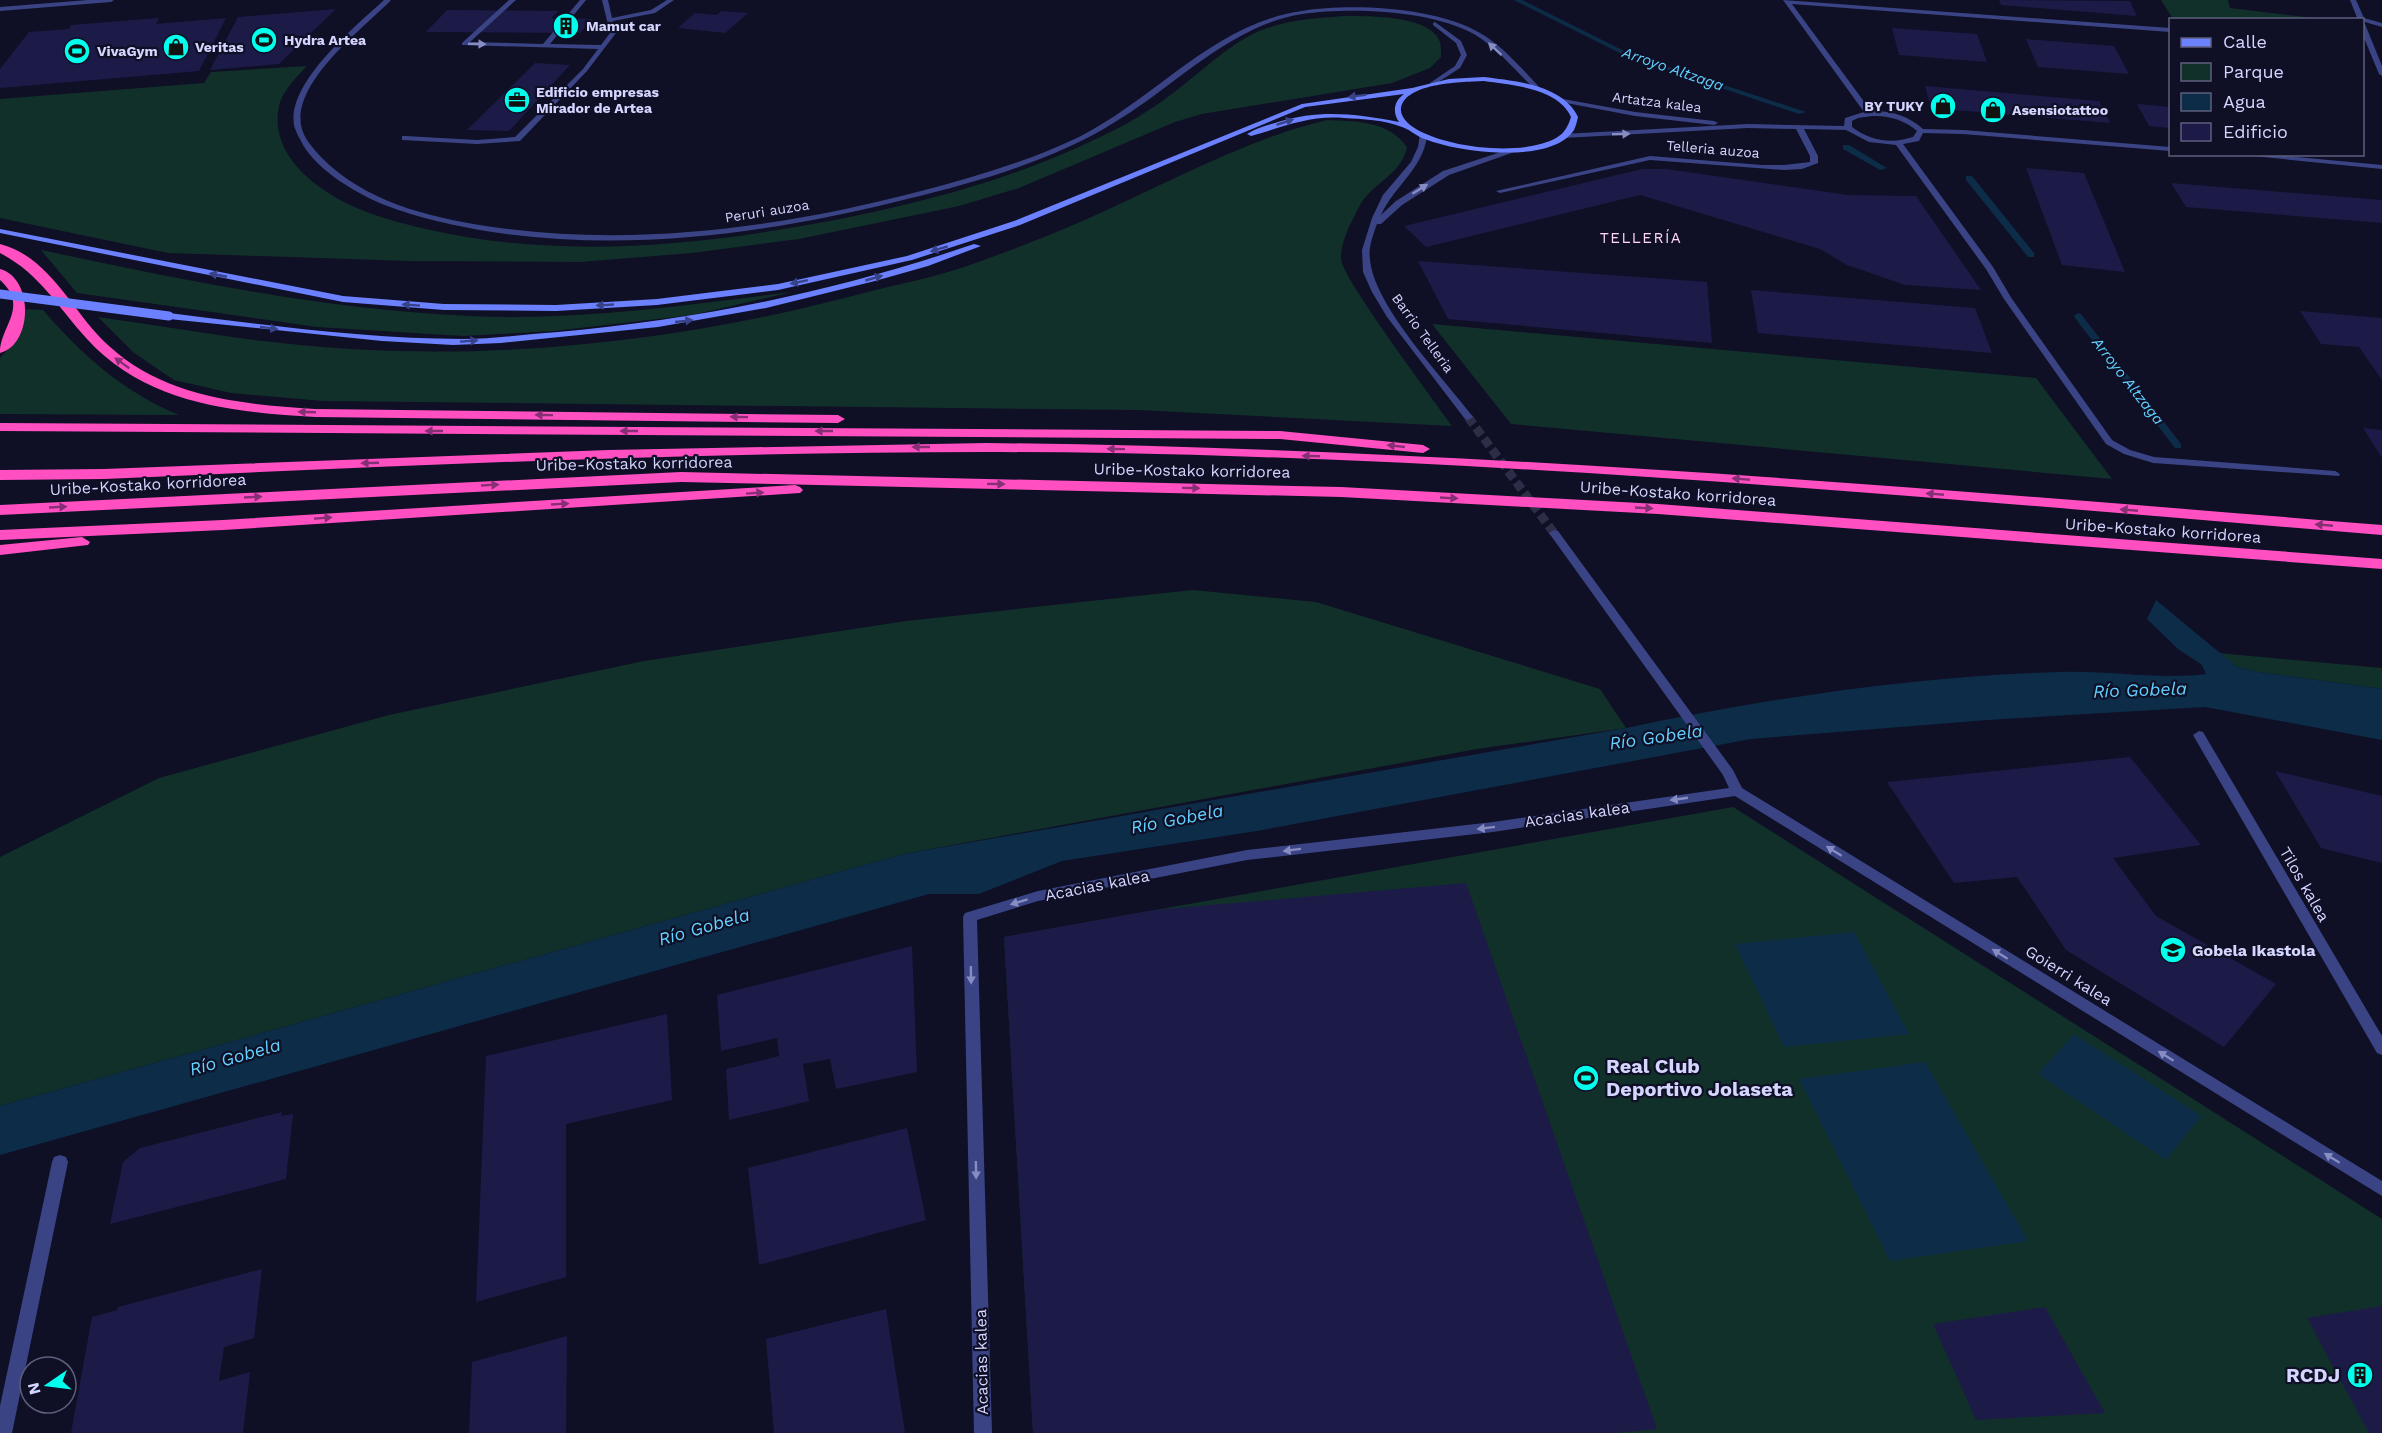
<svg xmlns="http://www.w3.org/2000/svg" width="2382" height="1433" font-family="'Work Sans',sans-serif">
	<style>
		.green { fill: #12302a }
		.water { fill: #0c2c48 }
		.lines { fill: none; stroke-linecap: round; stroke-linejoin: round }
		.stream { fill: #0c2c48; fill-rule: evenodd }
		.building { fill: #1c1b47 }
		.street-tunnel { stroke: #2d2d47; stroke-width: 9; stroke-dasharray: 9 4.5; stroke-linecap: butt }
		.lane { fill: #3a4485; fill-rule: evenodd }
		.street { fill: #3a4485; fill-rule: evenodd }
		.secondary { fill: #6b81ff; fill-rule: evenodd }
		.highway { fill: #ff4fc1; fill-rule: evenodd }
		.secondary-bridge { stroke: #6b81ff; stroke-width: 9 }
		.oneway { fill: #878dc2 }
		.oneway2 { fill: #384288 }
		.oneway3 { fill: #872f74 }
		.labels { text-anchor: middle; stroke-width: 4.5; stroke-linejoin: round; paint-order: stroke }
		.far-poi-label { font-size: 14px; font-weight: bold; fill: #d4d6ff; stroke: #0f0f26; text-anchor: start }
		.far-street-label { font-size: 14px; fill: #d4d6ff; stroke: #0f0f26 }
		.far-water-label { font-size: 15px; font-style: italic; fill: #62d1ff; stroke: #0f0f26 }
		.far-neighbourhood-label { font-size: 15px; letter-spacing: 1.5px; fill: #ffd6f7; stroke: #0f0f26 }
		.street-label { font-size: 16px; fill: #d4d6ff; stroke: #0f0f26 }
		.poi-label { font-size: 16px; font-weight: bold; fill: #d4d6ff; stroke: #0f0f26; text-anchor: start }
		.water-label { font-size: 18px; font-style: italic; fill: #62d1ff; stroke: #0f0f26 }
		.near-poi-label { font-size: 20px; font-weight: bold; fill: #d4d6ff; stroke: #0f0f26; text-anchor: start }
	</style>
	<rect width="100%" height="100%" fill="#0f0f26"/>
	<g class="green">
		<polygon points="2161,0 2228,0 2230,8 2322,19 2173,19"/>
		<path d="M1344 16C1367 16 1431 15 1440 42 1441 46 1441 52 1441 57L1430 68 1392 83 1202 114 1175 122 1019 188 959 206 799 239 692 253 580 262 409 261 168 253 0 218V99L204 83 211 72 307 66C297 77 282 91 279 106 271 144 298 173 327 192 356 212 396 222 430 230 565 260 702 245 835 220 926 202 1017 178 1100 137 1124 126 1148 112 1169 96 1198 75 1226 46 1259 31 1286 20 1315 18 1344 16Z"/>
		<path d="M1327 120C1356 121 1389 121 1407 147 1402 175 1370 184 1359 207 1352 221 1340 242 1341 259 1342 278 1435 402 1452 426L1137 410 323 401 231 393 174 380 134 353 98 317C159 325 220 337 281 343 478 365 678 343 868 292 899 284 931 278 961 268 1010 251 1062 231 1109 209 1179 177 1251 138 1327 120Z"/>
		<path d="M41 250C184 280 325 310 471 316 579 321 686 305 792 292L692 315 554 331 463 336 317 327 77 293Z"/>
		<path d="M24 309 43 310C81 354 123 392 179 415L0 414V358L18 338Z"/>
		<polygon points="1432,324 2036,378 2112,479 1511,424"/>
		<polygon points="1193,590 1316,602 1600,689 1626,728 1477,749 904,854 0,1106 0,857 159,778 389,715 644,661 906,621"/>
		<polygon points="2218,653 2382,668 2382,689 2258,672 2237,667"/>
		<polygon points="1733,807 2382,1219 2382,1433 1033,1433 1004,937"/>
	</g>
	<g class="water">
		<path d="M2156 600 2237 667 2258 672 2382 689V740L2205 707 1988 720 1751 739 1257 831 1062 861 979 894H929L0 1155V1106L904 854 1626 728C1769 698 1914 676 2060 672 2108 670 2158 680 2206 674L2202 665 2178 649 2147 619Z"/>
		<polygon points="1854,932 1909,1034 1784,1047 1735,944"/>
		<polygon points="2074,1034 2201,1116 2166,1160 2038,1074"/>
		<polygon points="1925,1062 2028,1241 1890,1261 1799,1079"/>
	</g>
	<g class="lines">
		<g class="stream">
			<polygon points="1514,0 1522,0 1630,54 1806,112 1799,114 1626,56"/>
			<polygon points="1843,145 1849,145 1887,168 1880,170 1843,149"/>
			<polygon points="1966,176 1972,176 2034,253 2034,257 2028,257 1966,180"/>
			<polygon points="2078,313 2081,314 2181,444 2181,448 2175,448 2075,318 2074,316"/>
		</g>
	</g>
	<g class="building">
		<polygon points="1999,0 2130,1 2137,16 2001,5"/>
		<polygon points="336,9 279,64 210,70 238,17"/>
		<polygon points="447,10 558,11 551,18 593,19 580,33 426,32"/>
		<polygon points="721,11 748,13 725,33 678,28 695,13 717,15"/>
		<polygon points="159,18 156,24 226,18 199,71 0,88 0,69 29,32 69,29 71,25"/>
		<polygon points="1892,28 1977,34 1987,62 1899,55"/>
		<polygon points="2026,39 2114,46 2129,74 2038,67"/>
		<polygon points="535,63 570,65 509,131 467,130"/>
		<polygon points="1925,86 2099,101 2110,123 1931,108"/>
		<polygon points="2137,104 2170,107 2170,128 2149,126"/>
		<polygon points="2026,168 2084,173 2125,272 2062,265"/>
		<polygon points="1642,169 1666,169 1848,195 1916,196 1981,290 1905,285 1847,265 1820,249 1640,195 1426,247 1404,226"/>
		<polygon points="2171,183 2382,200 2382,223 2186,207"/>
		<polygon points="1418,261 1707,282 1712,343 1448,319"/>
		<polygon points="1751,290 1975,308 1992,353 1758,333"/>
		<polygon points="2300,311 2382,318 2382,380 2359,347 2321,344"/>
		<polygon points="2363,428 2382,430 2382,458"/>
		<polygon points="2130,757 2201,845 2113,858 2156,916 2276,984 2224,1047 2066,950 2017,877 1954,883 1887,782"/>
		<polygon points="2275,771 2382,796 2382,863 2321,848"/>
		<polygon points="1466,883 1657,1429 1616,1433 1033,1433 1004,937 1154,910"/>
		<polygon points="912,946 917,1072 836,1089 830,1059 803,1064 809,1101 729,1120 726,1069 779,1056 777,1038 721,1051 717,995"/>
		<polygon points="667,1014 672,1100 566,1124 566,1277 476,1302 486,1056"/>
		<polygon points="282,1112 281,1116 293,1114 286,1179 110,1224 123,1162 140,1148"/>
		<polygon points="907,1128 926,1220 759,1265 748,1168"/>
		<polygon points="262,1269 254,1338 224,1347 219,1381 250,1372 243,1433 71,1433 92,1317 117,1310 118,1307"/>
		<polygon points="2382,1306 2382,1433 2369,1433 2307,1318"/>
		<polygon points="2045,1307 2105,1413 1976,1420 1933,1324"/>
		<polygon points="886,1309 905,1433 774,1433 766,1339"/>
		<polygon points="567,1336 566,1433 469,1433 472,1362"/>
	</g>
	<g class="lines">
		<polyline class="street-tunnel" points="1468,417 1554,533"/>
		<polygon class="lane" points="509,0 516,0 470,42 543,44 580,0 586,0 550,44 601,45 610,33 602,0 608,0 612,18 651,10 667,0 674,0 655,13 613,21 616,33 587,71 520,141 477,144 402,140 402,136 405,136 477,140 515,137 583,69 598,49 462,45 462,43"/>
		<g class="street">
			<polygon points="88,0 114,0 111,2 0,11 0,7"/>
			<path d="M384 0H391C363 29 294 80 301 125 303 138 313 148 321 157 364 201 427 217 486 226 632 248 780 228 921 191 975 177 1029 161 1079 137 1155 99 1215 23 1302 11 1351 3 1436 7 1480 33 1503 46 1523 70 1541 89L1536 90C1516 72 1498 48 1474 34 1430 10 1351 7 1302 14 1239 24 1189 72 1138 107 1115 123 1091 137 1066 148 1015 171 961 186 907 199 772 233 631 253 492 232 455 226 418 218 382 204 354 192 313 168 300 139 299 138 294 127 294 125 287 82 356 26 384 0Z"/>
			<path d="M1783 0 2170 28V32L1792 4 1871 111C1890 110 1909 116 1923 129L1963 130 2170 147V151L1963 134 1923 133 1919 141 1903 144 1993 267 2012 299 2112 440 2130 450 2154 457 2335 471 2340 474 2339 476 2153 463 2124 454 2106 444 2004 299 1986 269 1896 145 1869 142 1846 130 1804 129 1818 156V163L1802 169 1784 170 1650 160 1500 193 1496 191 1650 156 1762 165H1784L1810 162V156L1796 129 1748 128 1563 138 1559 136 1563 134 1748 124 1844 126 1845 118 1864 112ZM1872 116C1888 115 1905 120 1917 131L1913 137C1891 144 1870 141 1852 127V121L1858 118Z"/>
			<polygon points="2350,0 2356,0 2364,18 2382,23 2382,27 2358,20"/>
			<polygon points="2173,18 2203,18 2206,20 2170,21"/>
			<polygon points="1435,22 1461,41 1467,55 1460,68 1432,86 1430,85 1430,83 1455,66 1461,55 1456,43 1433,25 1433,23"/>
			<polygon points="2362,22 2365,24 2382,66 2382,76 2379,74 2362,33"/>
			<polygon points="1563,99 1635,112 1714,121 1718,123 1714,125 1635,116 1561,102 1561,100"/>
			<path d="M1420 134 1427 136C1423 169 1394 186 1381 215L1396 201 1443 171 1513 148 1520 150 1449 175 1402 205 1381 224H1377C1373 235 1368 248 1370 260 1375 308 1444 378 1473 417L1468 420 1465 419 1387 317 1372 292 1363 272 1362 250 1372 218 1383 195 1411 162 1418 147Z"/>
			<polygon points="2232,154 2266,154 2382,165 2382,169"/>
			<polygon points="1554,530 1558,531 1733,770 1742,788 2382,1181 2382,1196 1735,796 1493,832 1247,860 1038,901 977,920 992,1433 974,1433 963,917 965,913 1038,891 1247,850 1493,822 1729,788 1723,775 1549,533"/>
			<polygon points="2199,731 2203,732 2382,1036 2382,1055 2377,1053 2193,735"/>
			<polygon points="60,1155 66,1157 68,1162 12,1433 0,1433 0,1406 52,1162 54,1157"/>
		</g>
		<g class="secondary">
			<path d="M1484 77C1515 81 1563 85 1578 117 1577 121 1576 126 1574 130 1553 162 1475 153 1444 145 1437 143 1429 141 1422 138 1415 135 1409 129 1402 127 1385 120 1362 119 1344 118 1310 115 1283 127 1251 136L1247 134C1256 128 1268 125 1278 122 1321 109 1356 114 1399 122 1392 112 1394 101 1404 94L1305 107 1020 225 912 260 778 290 657 305 556 311 444 310 343 302 0 233V229L343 296 444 304 556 305 657 299 778 284 907 256 1014 221 1302 104 1412 88 1449 79ZM1484 81C1512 85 1558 88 1571 117 1568 126 1565 133 1556 138 1522 157 1444 148 1413 127 1407 123 1400 116 1401 108 1406 82 1464 82 1484 81Z"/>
			<path d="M974 244 981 246 928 266 875 281 766 308 658 327 501 343 453 345 382 341 169 319 165 316 169 313C266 325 365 339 463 339 495 339 526 334 558 332 702 319 837 291 974 244Z"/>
		</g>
		<g class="highway">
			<path d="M0 244C51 257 73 314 109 346 166 398 242 404 315 409L838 415 845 419 838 423 315 417C233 412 146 404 87 339 58 307 39 273 0 253Z"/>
			<path d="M0 269C34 278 33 345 0 353 0 326 30 307 0 280Z"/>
			<polygon points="0,423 1280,431 1423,445 1430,449 1423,453 1280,439 0,431"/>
			<path d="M986 443C1454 448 1916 487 2382 525V535C1959 500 1537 461 1112 453 776 448 440 464 104 479L0 480V470L104 469 608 450Z"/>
			<polygon points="681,472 1341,487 1658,504 2382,559 2382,569 1658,514 1341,497 1127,492 681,482 0,515 0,505"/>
			<polygon points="795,485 800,487 803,490 800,493 223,530 0,540 0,530 223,520"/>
			<polygon points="82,537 90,542 88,545 0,555 0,545"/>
		</g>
		<polyline class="secondary-bridge" points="0,294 169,316"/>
	</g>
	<defs><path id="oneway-solid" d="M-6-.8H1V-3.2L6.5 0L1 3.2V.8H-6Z" transform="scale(1.5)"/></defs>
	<g class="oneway">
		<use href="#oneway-solid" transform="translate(477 44) rotate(1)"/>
		<use href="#oneway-solid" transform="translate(1495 49) rotate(-137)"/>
		<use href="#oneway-solid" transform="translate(1621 134) rotate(-2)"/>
		<use href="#oneway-solid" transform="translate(1420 189) rotate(-32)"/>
		<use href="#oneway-solid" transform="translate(1679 799) rotate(172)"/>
		<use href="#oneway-solid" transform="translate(1486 828) rotate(173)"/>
		<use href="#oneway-solid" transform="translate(1292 850) rotate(173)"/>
		<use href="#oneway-solid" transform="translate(1834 851) rotate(-148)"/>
		<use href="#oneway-solid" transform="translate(1019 902) rotate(163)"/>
		<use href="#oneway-solid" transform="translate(2000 954) rotate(-148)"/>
		<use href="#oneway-solid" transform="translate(971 975) rotate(89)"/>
		<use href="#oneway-solid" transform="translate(2166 1056) rotate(-148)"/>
		<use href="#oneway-solid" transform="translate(2332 1158) rotate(-148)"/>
		<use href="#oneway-solid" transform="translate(976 1170) rotate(89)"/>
	</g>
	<g class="oneway2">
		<use href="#oneway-solid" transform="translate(1357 96) rotate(173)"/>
		<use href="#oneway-solid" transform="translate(1285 122) rotate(-18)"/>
		<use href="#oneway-solid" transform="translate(939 249) rotate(163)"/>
		<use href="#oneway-solid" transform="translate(218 275) rotate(-169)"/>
		<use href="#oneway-solid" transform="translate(874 278) rotate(-16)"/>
		<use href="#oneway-solid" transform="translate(799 282) rotate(168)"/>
		<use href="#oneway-solid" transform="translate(411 305) rotate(-176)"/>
		<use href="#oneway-solid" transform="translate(605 305) rotate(177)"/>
		<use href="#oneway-solid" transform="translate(684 321) rotate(-6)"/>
		<use href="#oneway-solid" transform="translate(269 328) rotate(7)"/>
		<use href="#oneway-solid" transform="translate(469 341) rotate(-4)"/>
	</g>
	<g class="oneway3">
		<use href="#oneway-solid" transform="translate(122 363) rotate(-144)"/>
		<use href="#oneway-solid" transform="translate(307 412) rotate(-178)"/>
		<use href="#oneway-solid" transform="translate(544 415) rotate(-179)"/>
		<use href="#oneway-solid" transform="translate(739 417) rotate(-179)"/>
		<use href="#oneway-solid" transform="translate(434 431) rotate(-180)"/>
		<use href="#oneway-solid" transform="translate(629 431) rotate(-180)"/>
		<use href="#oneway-solid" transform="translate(824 431) rotate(-180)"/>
		<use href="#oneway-solid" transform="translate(1396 446) rotate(-174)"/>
		<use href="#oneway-solid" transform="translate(921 447) rotate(180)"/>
		<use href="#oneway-solid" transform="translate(1116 449) rotate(-179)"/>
		<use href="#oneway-solid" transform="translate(1311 456) rotate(-178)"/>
		<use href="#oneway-solid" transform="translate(370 463) rotate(178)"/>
		<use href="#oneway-solid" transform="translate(1741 479) rotate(-175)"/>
		<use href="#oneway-solid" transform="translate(996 484) rotate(1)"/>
		<use href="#oneway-solid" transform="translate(490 485) rotate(-3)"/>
		<use href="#oneway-solid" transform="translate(1191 488) rotate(1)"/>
		<use href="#oneway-solid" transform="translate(755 493) rotate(-4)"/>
		<use href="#oneway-solid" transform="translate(1935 494) rotate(-175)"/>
		<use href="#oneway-solid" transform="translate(253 497) rotate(-3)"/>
		<use href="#oneway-solid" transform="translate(1449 498) rotate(3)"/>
		<use href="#oneway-solid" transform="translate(560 504) rotate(-3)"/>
		<use href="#oneway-solid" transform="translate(58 507) rotate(-3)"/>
		<use href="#oneway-solid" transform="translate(1644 508) rotate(3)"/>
		<use href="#oneway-solid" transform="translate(2129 510) rotate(-175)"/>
		<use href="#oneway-solid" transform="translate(323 518) rotate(-4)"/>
		<use href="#oneway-solid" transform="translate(2324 525) rotate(-175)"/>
	</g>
	<defs>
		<symbol id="building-disc" viewBox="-11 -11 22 22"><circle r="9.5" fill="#00ffed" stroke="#0f0f26"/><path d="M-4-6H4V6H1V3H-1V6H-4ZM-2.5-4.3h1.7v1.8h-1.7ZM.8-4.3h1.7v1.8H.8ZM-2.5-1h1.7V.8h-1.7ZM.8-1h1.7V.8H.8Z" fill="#111"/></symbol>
		<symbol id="stadium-disc" viewBox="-11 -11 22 22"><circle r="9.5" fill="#00ffed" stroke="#0f0f26"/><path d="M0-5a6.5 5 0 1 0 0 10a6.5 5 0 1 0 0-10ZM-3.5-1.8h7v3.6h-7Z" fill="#111"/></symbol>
		<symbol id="shop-disc" viewBox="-11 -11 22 22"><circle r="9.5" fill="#00ffed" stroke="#0f0f26"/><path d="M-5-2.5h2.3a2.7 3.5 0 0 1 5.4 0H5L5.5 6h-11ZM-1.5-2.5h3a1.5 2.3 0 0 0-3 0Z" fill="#111"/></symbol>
		<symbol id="office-disc" viewBox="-11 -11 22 22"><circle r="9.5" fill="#00ffed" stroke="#0f0f26"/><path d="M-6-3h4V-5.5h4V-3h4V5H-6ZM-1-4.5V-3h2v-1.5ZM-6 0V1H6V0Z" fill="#111"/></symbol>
		<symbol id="school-disc" viewBox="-11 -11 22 22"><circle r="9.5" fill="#00ffed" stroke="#0f0f26"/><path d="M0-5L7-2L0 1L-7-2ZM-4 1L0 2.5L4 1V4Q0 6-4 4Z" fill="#111"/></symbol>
	</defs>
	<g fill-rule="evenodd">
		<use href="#building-disc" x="551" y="11" width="30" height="30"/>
		<use href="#stadium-disc" x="249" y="25" width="30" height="30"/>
		<use href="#shop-disc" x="161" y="32" width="30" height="30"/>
		<use href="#stadium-disc" x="62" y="36" width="30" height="30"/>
		<use href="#office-disc" x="502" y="85" width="30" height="30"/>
		<use href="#shop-disc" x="1928" y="91" width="30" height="30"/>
		<use href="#shop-disc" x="1978" y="95" width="30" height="30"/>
		<use href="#school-disc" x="2158" y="935" width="30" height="30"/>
		<use href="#stadium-disc" x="1571" y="1063" width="30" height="30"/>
		<use href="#building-disc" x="2345" y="1360" width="30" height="30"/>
	</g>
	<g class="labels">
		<g class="far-poi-label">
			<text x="586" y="31">Mamut car</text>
			<text x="284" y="45">Hydra Artea</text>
			<text x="195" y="52">Veritas</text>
			<text x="97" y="56">VivaGym</text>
			<text x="536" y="97">Edificio empresas<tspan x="536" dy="16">Mirador de Artea</tspan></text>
			<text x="1924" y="111" text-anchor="end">BY TUKY</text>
			<text x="2012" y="115">Asensiotattoo</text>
		</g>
		<g class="far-street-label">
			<text transform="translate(1657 102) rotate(7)" y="5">Artatza kalea</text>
			<text transform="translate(1713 149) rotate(5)" y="5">Telleria auzoa</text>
			<text transform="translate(767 211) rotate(-9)" y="5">Peruri auzoa</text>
			<text transform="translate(1423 333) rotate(54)" y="5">Barrio Telleria</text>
		</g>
		<g class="far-water-label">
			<text transform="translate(1673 69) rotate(19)" y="5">Arroyo Altzaga</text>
			<text transform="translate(2128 381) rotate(52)" y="5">Arroyo Altzaga</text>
		</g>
		<g class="far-neighbourhood-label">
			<text x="1641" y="243">TELLERÍA</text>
		</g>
		<g class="street-label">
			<text transform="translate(634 463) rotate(-1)" y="6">Uribe-Kostako korridorea</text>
			<text transform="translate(1192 470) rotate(1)" y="6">Uribe-Kostako korridorea</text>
			<text transform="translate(148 484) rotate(-3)" y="6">Uribe-Kostako korridorea</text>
			<text transform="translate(1678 493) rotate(4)" y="6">Uribe-Kostako korridorea</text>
			<text transform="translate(2163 530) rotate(4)" y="6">Uribe-Kostako korridorea</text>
			<text transform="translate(1577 814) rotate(-8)" y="6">Acacias kalea</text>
			<text transform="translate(2305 884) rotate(60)" y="6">Tilos kalea</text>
			<text transform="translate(1097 885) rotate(-11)" y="6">Acacias kalea</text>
			<text transform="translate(2069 975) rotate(32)" y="6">Goierri kalea</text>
			<text transform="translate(981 1362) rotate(-91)" y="6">Acacias kalea</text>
		</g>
		<g class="poi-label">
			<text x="2192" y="956">Gobela Ikastola</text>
		</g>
		<g class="water-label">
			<text transform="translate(2140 690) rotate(-2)" y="6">Río Gobela</text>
			<text transform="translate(1656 737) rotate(-8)" y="6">Río Gobela</text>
			<text transform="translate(1177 819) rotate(-11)" y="6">Río Gobela</text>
			<text transform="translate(704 927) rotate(-16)" y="6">Río Gobela</text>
			<text transform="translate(235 1057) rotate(-16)" y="6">Río Gobela</text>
		</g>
		<g class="near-poi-label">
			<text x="1606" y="1073">Real Club<tspan x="1606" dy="23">Deportivo Jolaseta</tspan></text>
			<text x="2340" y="1382" text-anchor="end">RCDJ</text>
		</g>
	</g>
	<rect x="2169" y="18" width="195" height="138" fill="#0f0f26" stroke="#5e5f7d" stroke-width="1.5"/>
	<rect x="2181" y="38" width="30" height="9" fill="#6b81ff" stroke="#5e5f7d" stroke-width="1.5"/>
	<text x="2223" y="48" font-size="18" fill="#d4d6ff">Calle</text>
	<rect x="2181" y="63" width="30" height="18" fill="#12302a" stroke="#5e5f7d" stroke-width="1.5"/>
	<text x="2223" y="78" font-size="18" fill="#d4d6ff">Parque</text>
	<rect x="2181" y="93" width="30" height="18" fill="#0c2c48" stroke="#5e5f7d" stroke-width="1.5"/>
	<text x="2223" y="108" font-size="18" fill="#d4d6ff">Agua</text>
	<rect x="2181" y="123" width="30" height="18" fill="#1c1b47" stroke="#5e5f7d" stroke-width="1.5"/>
	<text x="2223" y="138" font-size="18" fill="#d4d6ff">Edificio</text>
	<g transform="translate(48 1385) rotate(256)"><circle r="28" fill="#0f0f26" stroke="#5e5f7d" stroke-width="1.5"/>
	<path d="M0-4.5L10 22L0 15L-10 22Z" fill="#00ffed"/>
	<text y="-9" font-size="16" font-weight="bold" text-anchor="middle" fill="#d4d6ff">N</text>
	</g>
</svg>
